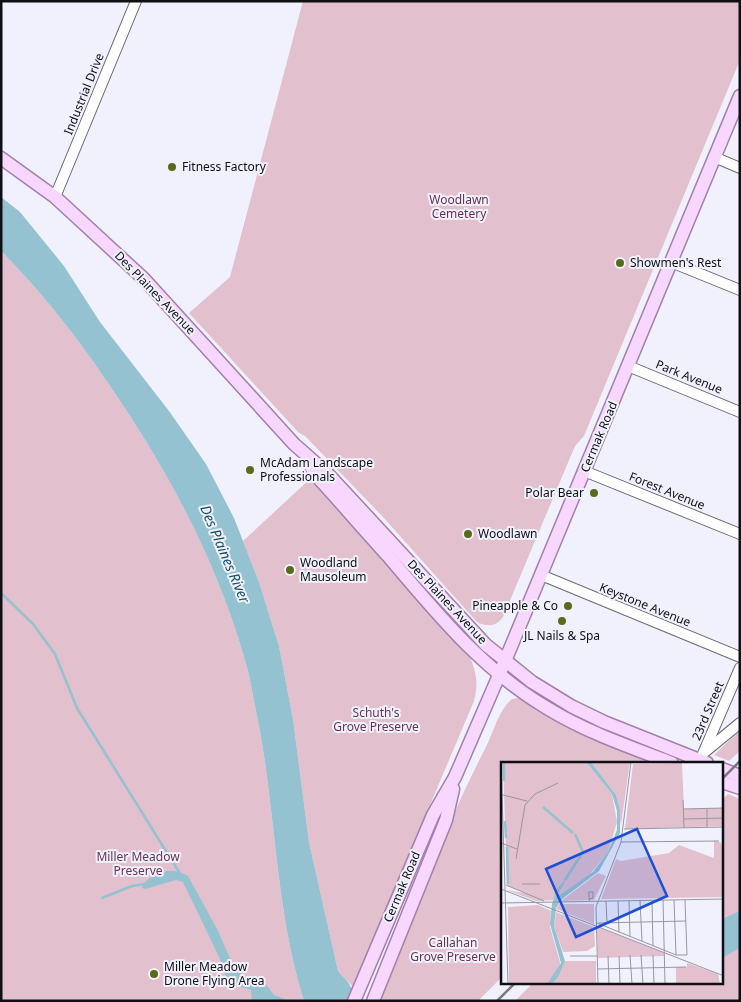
<svg xmlns="http://www.w3.org/2000/svg" width="741" height="1002" font-family="'Noto Sans',sans-serif">
	<style>
		.green { fill: #e2c0cd }
		.water { fill: #95c2d1 }
		.lines { fill: none; stroke-linecap: round; stroke-linejoin: round }
		.stream { stroke: #95c2d1; stroke-width: 2.5 }
		.minor-casing { stroke: #6a6977; stroke-width: 12 }
		.major-casing { stroke: #a37fab; stroke-width: 15 }
		.minor { stroke: #fff; stroke-width: 10 }
		.major { stroke: #f7d7fe; stroke-width: 12 }
		.rail { stroke: #7a7a83; stroke-width: 2.5 }
		.poi-dot { fill: #586b18; stroke: #f1f1fe; stroke-width: 2 }
		.labels { text-anchor: middle; stroke-width: 4; stroke-linejoin: round; paint-order: stroke }
		.street-label { font-size: 12px; fill: #0f0f14; stroke: #f1f1fe }
		.poi-label { font-size: 12px; fill: #0f0f14; stroke: #f1f1fe; text-anchor: start }
		.park-label { font-size: 12px; fill: #6a344c; stroke: #f1f1fe }
		.water-label { font-size: 14px; font-style: italic; fill: #145162; stroke: #f1f1fe }
		.inset-river { fill: none; stroke: #95c2d1; stroke-width: 2.5 }
		.inset-road { fill: none; stroke: #9797a0; stroke-width: 1 }
		.view { fill: #1d4ed8; fill-opacity: 0.15; stroke: #1d4ed8; stroke-width: 2.5 }
		.inset-edge { fill: none; stroke: #0f0f14; stroke-width: 2.5 }
	</style>
	<rect width="100%" height="100%" fill="#f1f1fe"/>
	<g class="green">
		<path d="M303 1H740V60L584 436 575 446 503 617C496 627 487 627 477 622L382 516 305 436 298 432 189 313 230 277Z"/>
		<path d="M1 251C47 297 86 349 122 404 174 482 218 567 244 657 251 679 254 704 259 726 276 817 276 912 304 1001H1Z"/>
		<path d="M312 477 468 653C476 670 479 683 474 701L353 987 338 971 309 842 293 719 279 646 259 582 243 541Z"/>
		<path d="M517 698 525 700 656 763H502V977L478 1001H379C413 915 444 827 487 745 494 730 499 710 512 699Z"/>
		<polygon points="740,730 740,751 729,761 714,755"/>
		<polygon points="728,794 740,799 740,1001 515,1001 533,983 722,983 722,800"/>
	</g>
	<g class="water">
		<path d="M1 197 20 212 64 266 100 322 169 411 206 464 234 518 259 582 279 646 293 719 309 842 338 971 348 982 359 1001H304C276 912 276 817 259 726 254 704 251 679 244 657 218 567 174 482 122 404 86 349 47 297 1 251Z"/>
		<path d="M167 871H178L188 876 217 929 233 965 244 976 264 982 274 995 289 1001H252L251 990 234 985 226 976 220 959 183 882 176 880 145 889 142 888C145 877 158 875 167 871Z"/>
		<polygon points="740,911 740,948 722,958 722,919"/>
	</g>
	<g class="lines">
		<g class="stream">
			<polyline points="1,593 33,624 55,654 77,708 179,872"/>
			<polyline points="102,898 132,886 146,884"/>
		</g>
		<defs>
			<g id="minor">
				<polyline points="714,157 740,168"/>
				<polyline points="55,197 136,1"/>
				<polyline points="671,262 740,290"/>
				<polyline points="628,366 740,412"/>
				<polyline points="584,471 740,534"/>
				<polyline points="541,575 740,657"/>
				<polyline points="706,751 740,723"/>
				<polyline points="699,763 740,668"/>
			</g>
			<g id="major">
				<polyline points="1,158 55,197 144,279 294,444 328,474 486,645 532,682 571,706 604,722 707,763"/>
				<path d="M309 464 321 481C344 506 366 532 389 557 436 613 484 671 547 708 586 732 630 747 672 763"/>
				<polyline points="722,769 740,776"/>
				<polyline points="722,782 740,788"/>
				<polyline points="354,1001 433,815 455,777 500,673 740,96"/>
				<polyline points="373,1001 446,820 453,789"/>
			</g>
		</defs>
		<use href="#minor" class="minor-casing"/>
		<use href="#major" class="major-casing"/>
		<use href="#minor" class="minor"/>
		<use href="#major" class="major"/>
		<g class="rail">
			<polyline points="722,779 740,761"/>
			<polyline points="497,1001 515,983"/>
		</g>
	</g>
	<g class="poi-dot">
		<circle cx="172" cy="167" r="5"/>
		<circle cx="620" cy="263" r="5"/>
		<circle cx="250" cy="470" r="5"/>
		<circle cx="594" cy="493" r="5"/>
		<circle cx="468" cy="534" r="5"/>
		<circle cx="290" cy="570" r="5"/>
		<circle cx="568" cy="606" r="5"/>
		<circle cx="562" cy="621" r="5"/>
		<circle cx="154" cy="974" r="5"/>
	</g>
	<g class="labels">
		<g class="street-label">
			<text transform="translate(84 94) rotate(-68)" y="4">Industrial Drive</text>
			<text transform="translate(155 293) rotate(46)" y="4">Des Plaines Avenue</text>
			<text transform="translate(689 377) rotate(22)" y="4">Park Avenue</text>
			<text transform="translate(599 437) rotate(-67)" y="4">Cermak Road</text>
			<text transform="translate(667 491) rotate(22)" y="4">Forest Avenue</text>
			<text transform="translate(447 602) rotate(47)" y="4">Des Plaines Avenue</text>
			<text transform="translate(645 605) rotate(22)" y="4">Keystone Avenue</text>
			<text transform="translate(708 711) rotate(-67)" y="4">23rd Street</text>
			<text transform="translate(402 887) rotate(-67)" y="4">Cermak Road</text>
		</g>
		<g class="poi-label">
			<text x="182" y="171">Fitness Factory</text>
			<text x="630" y="267">Showmen's Rest</text>
			<text x="260" y="467">McAdam Landscape<tspan x="260" dy="14">Professionals</tspan></text>
			<text x="584" y="497" text-anchor="end">Polar Bear</text>
			<text x="478" y="538">Woodlawn</text>
			<text x="300" y="567">Woodland<tspan x="300" dy="14">Mausoleum</tspan></text>
			<text x="558" y="610" text-anchor="end">Pineapple &amp; Co</text>
			<text x="562" y="640" text-anchor="middle">JL Nails &amp; Spa</text>
			<text x="164" y="971">Miller Meadow<tspan x="164" dy="14">Drone Flying Area</tspan></text>
		</g>
		<g class="park-label">
			<text x="459" y="204">Woodlawn<tspan x="459" dy="14">Cemetery</tspan></text>
			<text x="376" y="717">Schuth's<tspan x="376" dy="14">Grove Preserve</tspan></text>
			<text x="138" y="861">Miller Meadow<tspan x="138" dy="14">Preserve</tspan></text>
			<text x="453" y="947">Callahan<tspan x="453" dy="14">Grove Preserve</tspan></text>
		</g>
		<g class="water-label">
			<text transform="translate(225 554) rotate(67)" y="5">Des Plaines River</text>
		</g>
	</g>
	<g transform="translate(501 762)">
		<rect width="222" height="222" fill="#f1f1fe"/>
		<path d="M2 0H85L111 32 116 60 107 90 86 116 53 138 35 139 6 128 28 132 6 124ZM90 0H129L120 63 115 33ZM181 1 183 47 222 46V64L124 67 132 2ZM213 78 220 81 223 90 222 135 100 137 115 97 120 99 168 91 178 83 213 96ZM97 111 105 114 93 138 60 139ZM58 142H93V162L55 147ZM37 143 50 149 49 165 60 204 46 222H8L7 145ZM55 150 93 165 94 184 86 189 62 190 53 164ZM96 165 163 191V194L97 196ZM64 199H95V222H51ZM186 201 217 212 219 222H175V205H186Z" fill="#e2c0cd"/>
		<path d="M85 0H90L115 33 119 49V71L98 109 61 137 55 146 53 164 64 199 57 215 51 222H46L60 201 49 162 51 142 56 127 63 119 61 116 64 119 56 135 92 110 107 90 116 68V49L111 32Z" fill="#95c2d1"/>
		<path class="inset-river" d="M3 0V19M42 45 72 71M4 59 5 76M6 85 7 122M64 118 82 90 74 72"/>
		<path class="inset-road" d="M0 0 7 222M2 33 26 39M182 38 183 66M182 47 223 46M206 47V65M183 57 223 56M123 67 223 65M120 80 218 79M0 81 16 87M15 97 24 43 34 32 57 21M21 122H39M5 123 43 139M0 127 223 214M88 137 92 136V130H88V137L89 139M162 138 164 222M173 138 175 193M105 139 106 161M117 139 118 170M128 139 129 175M139 139 141 179M151 139 152 184M0 141 223 137M96 161 175 193H186L184 138M98 161 185 159M129 193 131 222M140 193 142 222M152 193 153 222M69 194H96M107 194 108 222M118 194 119 222M96 207 185 205M97 222 95 145 120 80 130 0"/>
		<path class="view" d="M136 67 166 134 75 175 45 107Z"/>
		<rect width="222" height="222" class="inset-edge"/>
	</g>
	<rect width="741" height="1002" fill="none" stroke="#0f0f14" stroke-width="5"/>
</svg>
